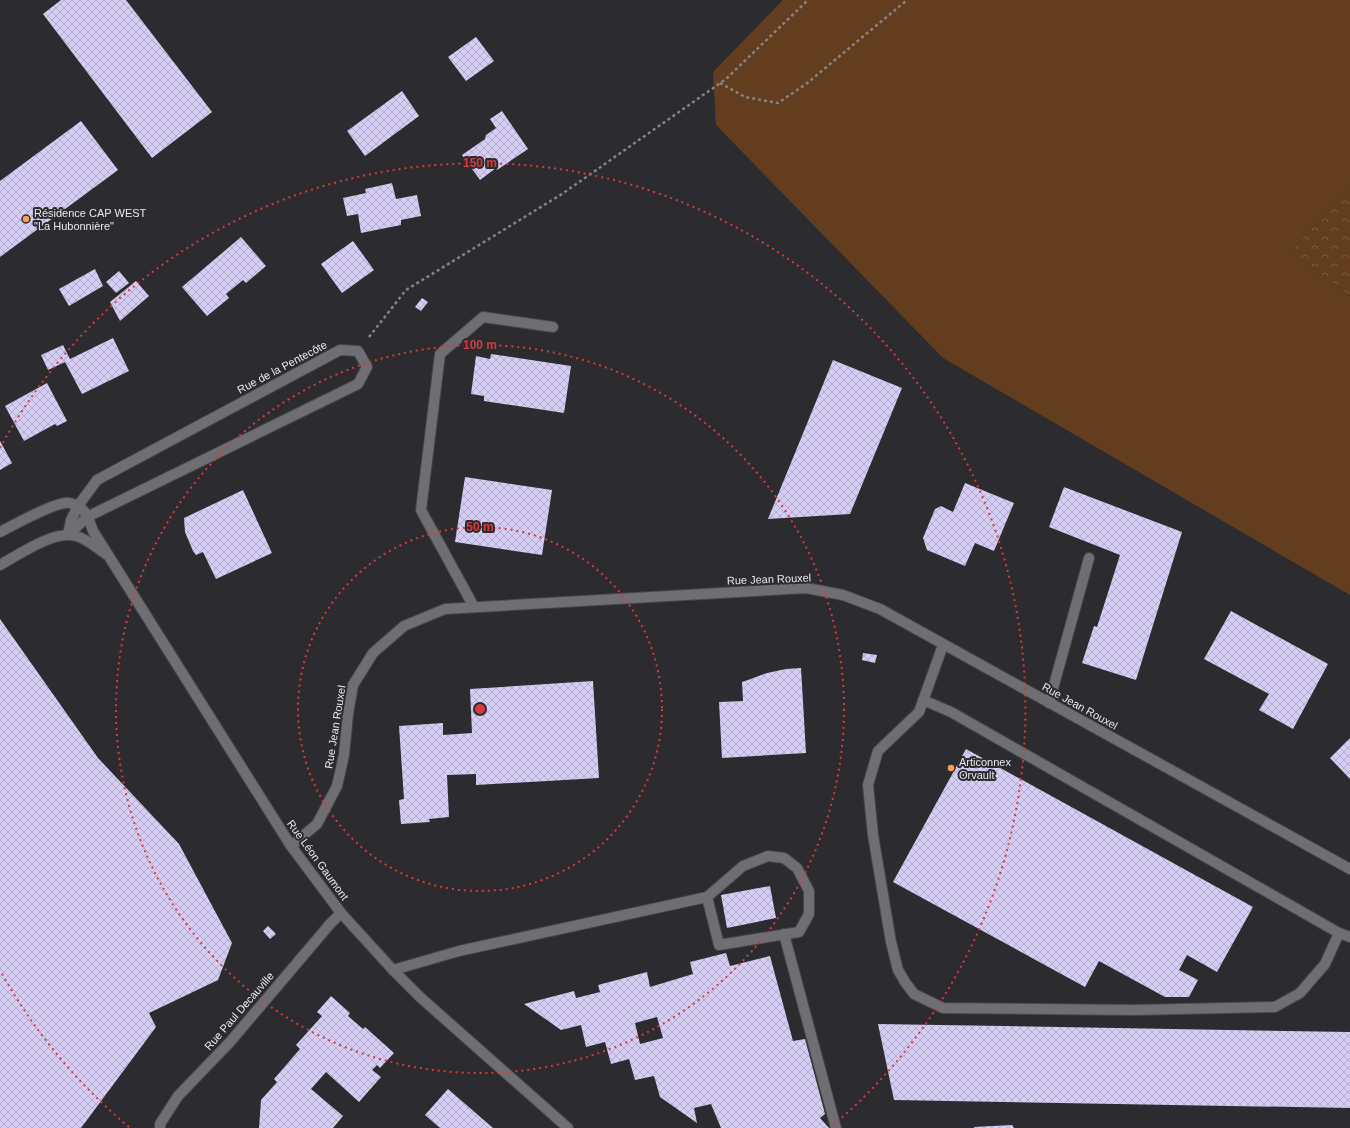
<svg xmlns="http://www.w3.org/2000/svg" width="1350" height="1128" font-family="Helvetica,sans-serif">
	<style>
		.green { fill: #633e1e }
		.forest { fill: url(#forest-crowns) }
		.building { fill: url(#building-cross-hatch); fill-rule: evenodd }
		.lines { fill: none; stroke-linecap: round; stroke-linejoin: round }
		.lane-casing { stroke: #47464a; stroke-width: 12 }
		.street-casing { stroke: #47464a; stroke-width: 12 }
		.path { stroke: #858488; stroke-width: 2.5; stroke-dasharray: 3 3; stroke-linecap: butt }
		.lane { stroke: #6f6e73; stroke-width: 10 }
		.street { stroke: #6f6e73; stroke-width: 10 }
		.ring { fill: none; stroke: #d83b3c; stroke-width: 2; stroke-dasharray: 2 4 }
		.poi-dot { fill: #fa9f4f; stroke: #2c2b2f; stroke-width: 1.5 }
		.labels { text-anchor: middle; stroke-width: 4; stroke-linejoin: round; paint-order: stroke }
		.poi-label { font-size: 11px; fill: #e9e8eb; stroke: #2c2b2f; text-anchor: start }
		.street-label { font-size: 11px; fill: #e9e8eb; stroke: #2c2b2f }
		.centre { fill: #d83b3c; stroke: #2c2b2f; stroke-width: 2 }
		.ring-label { font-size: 12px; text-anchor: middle; font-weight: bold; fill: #d83b3c; stroke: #2c2b2f; stroke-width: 4; stroke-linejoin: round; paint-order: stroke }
	</style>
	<defs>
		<pattern id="forest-crowns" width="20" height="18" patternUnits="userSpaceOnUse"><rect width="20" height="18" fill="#633e1e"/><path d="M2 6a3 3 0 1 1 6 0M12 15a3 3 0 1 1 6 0" fill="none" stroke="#795a3f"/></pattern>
		<pattern id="building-cross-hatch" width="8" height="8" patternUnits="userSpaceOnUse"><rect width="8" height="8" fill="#d6cdf5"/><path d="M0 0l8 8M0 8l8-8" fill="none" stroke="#b2abc9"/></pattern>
	</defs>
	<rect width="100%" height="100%" fill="#2c2b2f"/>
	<polygon class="green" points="783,0 1350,0 1350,187 1291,251 1350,296 1350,595 943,358 716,125 713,72"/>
	<polygon class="forest" points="1350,187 1350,296 1291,251"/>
	<g class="building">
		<polygon points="61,0 126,0 212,112 152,158 43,14"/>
		<polygon points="476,37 494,61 466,81 448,57"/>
		<polygon points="402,91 419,116 365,156 347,131"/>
		<polygon points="502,111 528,149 497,170 496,168 480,180 462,155 485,139 486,135 496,128 490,119"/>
		<polygon points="81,121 118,170 0,257 0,181"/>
		<polygon points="392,183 396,199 417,195 421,216 401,220 401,225 361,233 358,214 347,216 343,198 366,193 365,189"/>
		<polygon points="241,237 266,266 246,283 243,280 226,294 229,298 207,316 182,287"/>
		<polygon points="353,241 374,270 342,293 321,264"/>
		<polygon points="95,269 103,286 69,306 59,289"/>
		<polygon points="119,271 129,283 116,293 106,282"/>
		<polygon points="136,281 149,296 120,321 110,302"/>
		<polygon points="422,298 428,302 421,311 415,307"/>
		<polygon points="113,338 129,371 82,394 65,362 48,370 41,355 63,345 70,359"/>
		<polygon points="491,354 571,366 564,413 484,401 484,396 471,394 476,356 490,359"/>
		<polygon points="833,360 902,388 850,514 768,519"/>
		<polygon points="47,383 67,421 57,426 55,424 24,441 5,406"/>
		<polygon points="0,441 12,463 0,470"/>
		<polygon points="465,477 552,490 542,555 455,542"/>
		<polygon points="965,483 1014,503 994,551 975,543 965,566 927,550 923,538 935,509 941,506 953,512"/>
		<polygon points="1064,487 1182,532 1136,680 1082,663 1094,626 1097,627 1120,555 1049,527"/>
		<polygon points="243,490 272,553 216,579 203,552 196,555 193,551 185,532 184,518"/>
		<polygon points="1231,611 1328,664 1293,729 1259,710 1269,694 1204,659"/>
		<polygon points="0,619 98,758 179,844 232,943 218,980 149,1013 156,1027 81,1128 0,1128"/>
		<polygon points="863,653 877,655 875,663 862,660"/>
		<polygon points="801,668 806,753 722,758 719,702 743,701 742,682 748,680 767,673 786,669"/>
		<polygon points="593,681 599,778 476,785 476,774 447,775 449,817 429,819 430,822 401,824 399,800 404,799 399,726 443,723 443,735 472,733 470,689"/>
		<polygon points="1350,738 1350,779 1330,758"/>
		<polygon points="966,749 1253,907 1217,972 1187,955 1179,970 1198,980 1189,997 1165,997 1099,961 1085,987 893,882"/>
		<polygon points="770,886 776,918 727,928 721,895"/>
		<polygon points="268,926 276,934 270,939 263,931"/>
		<path d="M726 953 730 966 770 956 793 1041 805 1039 825 1114 820 1118 829 1128H721L711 1104 694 1108 697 1123 660 1097 654 1076 635 1080 629 1059 611 1064 605 1042 586 1047 581 1025 561 1030 524 1004 574 991 576 998 600 992 598 985 647 972 650 987 693 974 690 962ZM657 1017 663 1038 640 1044 635 1023Z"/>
		<polygon points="331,996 350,1013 348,1016 363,1029 365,1027 394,1053 380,1068 377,1065 372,1070 381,1077 359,1102 326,1072 311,1089 343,1116 333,1128 259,1128 261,1100 277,1082 274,1079 300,1049 296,1045 322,1016 317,1012"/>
		<polygon points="878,1024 1350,1032 1350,1108 894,1100"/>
		<polygon points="448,1089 493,1128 440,1128 425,1115"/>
		<polygon points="1012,1125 1014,1128 974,1128 974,1127"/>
	</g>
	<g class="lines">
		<defs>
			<g id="lane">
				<polyline points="474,607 421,510 440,354 483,317 553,327"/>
				<polyline points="923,700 951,712 1339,933 1325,964 1300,993 1275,1007 1134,1010 943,1008 914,994 905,982 898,970 891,942 873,835 868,785 878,751 919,712 943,645"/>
				<polyline points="1049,703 1089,558"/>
				<polyline points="1339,933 1350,937"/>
				<polyline points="784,934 836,1128"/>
				<polyline points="393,970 459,951 707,897 719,945 799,932 809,914 809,891 797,868 784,858 768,856 743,866 707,897"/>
			</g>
			<g id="street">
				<polygon points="340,350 358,351 367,367 358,384 87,517 68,535 71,520 78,506 97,480"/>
				<path d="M0 532C16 524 49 505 65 503 70 502 78 505 82 509 88 514 90 524 93 531L291 846 341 913 393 970 421 998 568 1128"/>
				<path d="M0 565C20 554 54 530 76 536 87 539 97 548 106 554"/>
				<polyline points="291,846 317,824 337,786 344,755 348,714 353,685 373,653 404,626 445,609 806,588 843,595 880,609 1350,869"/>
				<polyline points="160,1128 160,1124 178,1096 230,1042 330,924 341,913"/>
			</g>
		</defs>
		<use href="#lane" class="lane-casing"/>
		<use href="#street" class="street-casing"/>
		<g class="path">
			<polyline points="720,83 745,97 778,103 806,84 907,0"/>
			<polyline points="369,337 406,290 562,194 726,79 808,0"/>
		</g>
		<use href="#lane" class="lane"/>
		<use href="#street" class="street"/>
	</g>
	<g class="ring">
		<circle cx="480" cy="709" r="182"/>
		<circle cx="480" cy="709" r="364"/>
		<path d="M129 1127A546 546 0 0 1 0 970M0 448A546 546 0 1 1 831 1127"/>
	</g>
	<g class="poi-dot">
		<circle cx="26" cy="219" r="4"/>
		<circle cx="951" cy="768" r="4"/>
	</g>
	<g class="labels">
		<g class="poi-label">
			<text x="34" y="217">Résidence CAP WEST<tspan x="34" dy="13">"La Hubonnière"</tspan></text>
			<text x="959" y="766">Articonnex<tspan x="959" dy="13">Orvault</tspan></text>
		</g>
		<g class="street-label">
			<text transform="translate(282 367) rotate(-28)" y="4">Rue de la Pentecôte</text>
			<text transform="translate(769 579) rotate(-2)" y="4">Rue Jean Rouxel</text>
			<text transform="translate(1080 706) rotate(29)" y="4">Rue Jean Rouxel</text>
			<text transform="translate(335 727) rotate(-81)" y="4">Rue Jean Rouxel</text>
			<text transform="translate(318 860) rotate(54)" y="4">Rue Léon Gaumont</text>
			<text transform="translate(239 1011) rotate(-49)" y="4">Rue Paul Decauville</text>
		</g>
	</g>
	<circle cx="480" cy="709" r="6" class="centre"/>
	<g class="ring-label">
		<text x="480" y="167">150 m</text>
		<text x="480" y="349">100 m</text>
		<text x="480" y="531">50 m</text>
	</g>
</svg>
